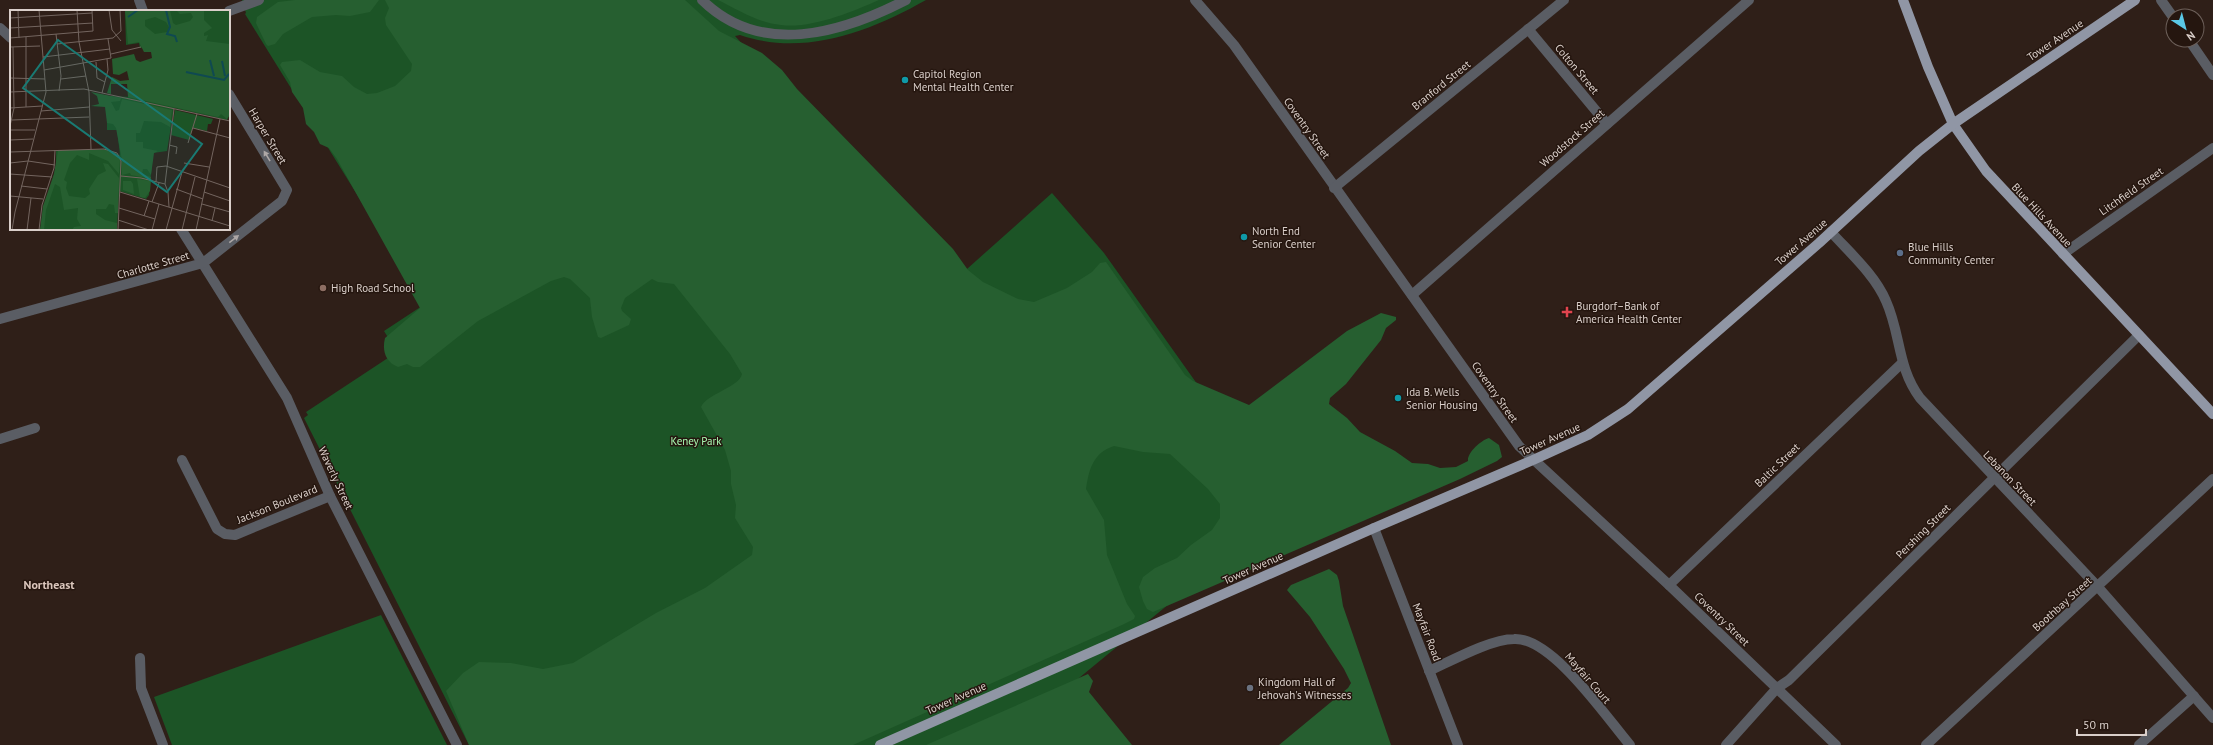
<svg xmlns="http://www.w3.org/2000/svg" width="2213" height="745" font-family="'PT Sans',sans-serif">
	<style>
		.green { fill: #1c5426 }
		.forest { fill: #265f30 }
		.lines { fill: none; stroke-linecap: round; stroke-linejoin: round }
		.minor { stroke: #5a5d64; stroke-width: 10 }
		.major { stroke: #9096a5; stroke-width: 10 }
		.oneway { fill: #ada7a6 }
		.culture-dot { fill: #0f9aa8; stroke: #25160f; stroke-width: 1.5 }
		.service-dot { fill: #5c6f8a; stroke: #25160f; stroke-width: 1.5 }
		.education-dot { fill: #8d6e63; stroke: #25160f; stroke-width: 1.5 }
		.health-dot { fill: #e0444e; stroke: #25160f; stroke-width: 1.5 }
		.worship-dot { fill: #6b7280; stroke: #25160f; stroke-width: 1.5 }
		.labels { text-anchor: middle; stroke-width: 3; stroke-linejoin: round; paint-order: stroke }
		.street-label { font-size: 11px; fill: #dacfca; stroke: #25160f }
		.poi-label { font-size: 11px; fill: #dacfca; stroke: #25160f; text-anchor: start }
		.park-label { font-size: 11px; fill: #a9fbb2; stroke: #25160f }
		.neighbourhood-label { font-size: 12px; font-weight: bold; fill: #dbc6bc; stroke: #25160f }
		.inset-river { fill: none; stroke: #0f4951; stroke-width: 2 }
		.inset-road { fill: none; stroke: #73655f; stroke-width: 1 }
		.view { fill: #197a73; fill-opacity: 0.15; stroke: #197a73; stroke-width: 2 }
		.inset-edge { fill: none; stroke: #dacfca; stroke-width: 2 }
	</style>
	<rect width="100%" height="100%" fill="#2f1f18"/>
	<g class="green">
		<path d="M242 0H926C869 32 804 57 740 35L735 36 958 277 1052 193 1104 253 1237 440 1271 476 1175 599 1045 706 1074 745H469L304 418 308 415 306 412 397 352 384 331 425 304 245 14 246 13Z"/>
		<polygon points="381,615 447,745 172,745 154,697"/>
	</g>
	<g class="forest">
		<polygon points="295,0 379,0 370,12 350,16 336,15 312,17 283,34 275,44 268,46 266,44 256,23 257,17 278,2"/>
		<path d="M385 0H685L719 31 762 53 782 70 797 89 953 249 968 270 983 282 1018 299 1034 302 1067 288 1092 272 1100 263 1106 262 1185 375 1193 381 1249 405 1347 331 1381 313 1396 317V320L1386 328 1381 340 1346 384 1330 398 1329 404 1347 418 1360 432 1395 451 1412 463 1428 464 1440 468 1456 467 1468 461C1467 453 1481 440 1489 438L1499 445 1502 457 1497 461 1460 479 1153 612 1147 609 1143 601 1139 587 1143 577 1155 568 1177 558 1191 545 1212 530 1220 518V504L1208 489 1170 454 1143 452 1114 446C1093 453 1089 469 1086 489L1104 520 1107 555 1127 604 1135 616 1134 619 1122 625 853 745H469L446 691 463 673 479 662 511 663 543 669 573 663 656 613 705 588 752 555 753 547 735 518 736 505 731 484V471L725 450 701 407C706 394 740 387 742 374L730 354 674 284 658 282 652 279 625 298 621 308 622 311 631 319 629 325 601 338 598 337 592 317 590 298 570 279 564 277 551 281 478 321 420 367H413L407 364 398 367C385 362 382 350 385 338L420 308 337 159 329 148 320 144 314 132 306 124 303 108 292 92 290 82 280 65 282 62 300 60 320 72 342 76 354 87 367 94 377 93 395 86 411 71 412 64 386 25 385 18 389 8Z"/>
		<path d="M718 0H879C852 12 811 29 781 25 759 23 738 10 718 0Z"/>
		<polygon points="1329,569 1337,575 1339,581 1343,606 1391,745 1279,745 1348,688 1351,683 1344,669 1310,617 1287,590 1291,585"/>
		<polygon points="1088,674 1093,681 1089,692 1132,745 926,745"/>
	</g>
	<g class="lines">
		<g class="minor">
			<polyline points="139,0 143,11"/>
			<path d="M702 0C761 58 842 33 906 0"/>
			<polyline points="1195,0 1234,45 1519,446 1669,585 1836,745"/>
			<polyline points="2161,0 2173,17"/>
			<polyline points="229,11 259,0"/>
			<polyline points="0,28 11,38"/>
			<polyline points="1528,29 1607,124"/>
			<polyline points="2189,40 2213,75"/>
			<polyline points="1334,188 1564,0"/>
			<polyline points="181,229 287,398 330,496 457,745"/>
			<path d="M1831 232C1850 253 1875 275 1886 301 1901 334 1897 367 1920 398L2098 587 2213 718"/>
			<polyline points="2063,254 2213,148"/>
			<polyline points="1412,295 1749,0"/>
			<polyline points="0,319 203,263 282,201 287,190 229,94"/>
			<polyline points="0,439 35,428"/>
			<polyline points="182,460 217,529 225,534 235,535 330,496"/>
			<polyline points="1374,528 1458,745"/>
			<polyline points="1669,585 1902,363"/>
			<polyline points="140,658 141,688 163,745"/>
			<path d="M1429 671C1451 661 1491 639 1514 639 1552 637 1606 717 1630 745"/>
			<polyline points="1726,745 1777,688 1789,680 2139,335"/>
			<polyline points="1926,745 2213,479"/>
			<polyline points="2139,745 2194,696"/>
		</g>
		<g class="major">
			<polyline points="1903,0 1928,67 1953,124 1986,171 2213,414"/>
			<polyline points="880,745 1374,528 1533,460 1588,435 1628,409 1819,243 1919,151 1953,124 2135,0"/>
		</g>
	</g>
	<defs><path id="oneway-solid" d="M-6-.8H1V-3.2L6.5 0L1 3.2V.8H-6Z"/></defs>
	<g class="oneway">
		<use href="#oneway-solid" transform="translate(267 156) rotate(-121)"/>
		<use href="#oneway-solid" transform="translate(234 239) rotate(-38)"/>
	</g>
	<g class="culture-dot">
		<circle cx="905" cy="80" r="4"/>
		<circle cx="1244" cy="237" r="4"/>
		<circle cx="1398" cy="398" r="4"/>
	</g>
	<circle class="service-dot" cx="1900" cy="253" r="4"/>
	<circle class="education-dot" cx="323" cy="288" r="4"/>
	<path class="health-dot" d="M1565 306h4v4h4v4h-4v4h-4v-4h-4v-4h4z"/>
	<circle class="worship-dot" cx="1250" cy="688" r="4"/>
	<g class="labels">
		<g class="street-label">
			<text transform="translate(2055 40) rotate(-34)" y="4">Tower Avenue</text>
			<text transform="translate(1577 69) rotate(50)" y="4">Colton Street</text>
			<text transform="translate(1441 85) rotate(-39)" y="4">Branford Street</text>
			<text transform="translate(1307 128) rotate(55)" y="4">Coventry Street</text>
			<text transform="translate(268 136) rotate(59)" y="4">Harper Street</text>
			<text transform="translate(1572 138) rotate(-41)" y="4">Woodstock Street</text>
			<text transform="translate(2131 191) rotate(-35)" y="4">Litchfield Street</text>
			<text transform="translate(2042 215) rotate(47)" y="4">Blue Hills Avenue</text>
			<text transform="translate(1801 242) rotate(-41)" y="4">Tower Avenue</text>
			<text transform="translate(153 265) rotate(-16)" y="4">Charlotte Street</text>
			<text transform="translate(1495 392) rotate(55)" y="4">Coventry Street</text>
			<text transform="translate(1550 439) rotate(-24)" y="4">Tower Avenue</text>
			<text transform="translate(1777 465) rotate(-44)" y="4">Baltic Street</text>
			<text transform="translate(336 478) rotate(65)" y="4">Waverly Street</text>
			<text transform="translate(2010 478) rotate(46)" y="4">Lebanon Street</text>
			<text transform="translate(277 504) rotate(-22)" y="4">Jackson Boulevard</text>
			<text transform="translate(1923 531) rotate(-45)" y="4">Pershing Street</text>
			<text transform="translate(1253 568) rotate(-24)" y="4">Tower Avenue</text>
			<text transform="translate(2062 604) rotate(-42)" y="4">Boothbay Street</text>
			<text transform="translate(1722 619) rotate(44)" y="4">Coventry Street</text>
			<text transform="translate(1427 632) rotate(69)" y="4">Mayfair Road</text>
			<text transform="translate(1588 678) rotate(49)" y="4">Mayfair Court</text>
			<text transform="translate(956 698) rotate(-24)" y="4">Tower Avenue</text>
		</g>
		<g class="poi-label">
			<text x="913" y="78">Capitol Region<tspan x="913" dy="13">Mental Health Center</tspan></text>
			<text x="1252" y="235">North End<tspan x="1252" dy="13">Senior Center</tspan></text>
			<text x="1908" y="251">Blue Hills<tspan x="1908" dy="13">Community Center</tspan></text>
			<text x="331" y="292">High Road School</text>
			<text x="1576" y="310">Burgdorf–Bank of<tspan x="1576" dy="13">America Health Center</tspan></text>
			<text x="1406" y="396">Ida B. Wells<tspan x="1406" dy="13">Senior Housing</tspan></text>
			<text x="1258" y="686">Kingdom Hall of<tspan x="1258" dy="13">Jehovah's Witnesses</tspan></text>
		</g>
		<g class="park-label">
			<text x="696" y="445">Keney Park</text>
		</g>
		<g class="neighbourhood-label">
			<text x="49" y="589">Northeast</text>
		</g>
	</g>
	<g transform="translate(10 10)">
		<rect width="220" height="220" fill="#2f1f18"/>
		<path d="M115 0H220V104L217 110 164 98 157 141 143 143 139 185 136 189 109 181 107 220H30L46 156V141L95 139 110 145 107 120H97V86L122 87 136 51 145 50 141 36 130 38 129 33 116 35ZM165 100 203 109 201 114H198L197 121 183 118 179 130 161 125Z" fill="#1c5426"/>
		<path d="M115 0H160L163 13 166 15 180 11 183 7 181 3 170 4 166 0H194V10L202 18 194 23V26L198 25 196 31 220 34V104L217 109 211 104 208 107 118 87 117 74H101V84L97 83 102 67 110 71 119 70 117 61 109 65 103 64 102 49 124 44 126 50 130 52 142 48 141 42H134L129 32 118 34ZM145 7 156 12 160 19 157 22 145 24 135 16V10ZM81 82 111 88 110 91 101 92 106 101 109 100 112 89 162 100 160 117 151 112 134 111 130 123H126V132H133V138L148 141 144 143 141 165 137 159H133L132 164 141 167V169L121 165 120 163 112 165V150L106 118 103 114 97 113 95 97 81 96 89 94 87 86ZM48 140H96L106 143 110 149 109 164 98 151 79 143V150L67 145 60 153 54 170 57 172 56 178 59 186 75 188 80 184 79 179 88 165 96 161 93 153 98 154 109 168 108 203H105L104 195 99 194 96 199H86V204L95 210 107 213V220H62L64 217 71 216 67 209 68 198 54 200 50 177 45 174 36 200 34 220H30L33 196 44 164ZM127 169 141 171 140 181 135 188 130 187ZM121 171 123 174 124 184 113 180V171Z" fill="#265f30" fill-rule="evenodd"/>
		<path class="inset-river" d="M156 0 160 17 157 24 165 26 167 32M118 7 128 0M200 50 204 66M212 51 215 66M176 62 214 70 219 64"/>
		<path class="inset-road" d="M8 0 9 28M67 0 69 32 79 82 81 139M99 0 102 20 111 31M0 8 82 3M0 18 83 13M46 24 51 66 49 81M16 27V97M0 28 83 21 82 0M47 34 103 28 111 21 110 0M0 37 30 36M101 44 131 37M33 47 100 39M86 52 87 68 95 72M34 60 101 48 98 29M0 68 35 69M51 69 76 66M0 82 74 79 220 111M92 83 98 60 97 49M0 98 32 96M31 101 79 97M2 110 79 107M0 116 4 98 3 37M183 118 220 128M0 120H25M0 130 23 129M178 133 187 104M159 135 167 137 166 144M0 142 94 139 107 143 111 151 108 220M0 153 18 151 45 155M174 153 199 157M0 164 42 167M111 166 131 168 155 174 158 182 159 197M146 172 147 157 156 156 220 178M155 174 164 99M11 176 37 179M166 179 193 189M110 182 220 216M194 182 220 191M0 186 33 189M142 192 149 173M192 194 220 202M109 198 145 209M134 206 139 191M108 210 139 220M202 211 205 198M2 220 5 202 36 82 29 0M17 220 21 188M29 220 32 195 44 158 45 140M142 220 149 194M156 220 172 162M172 220 185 167M186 220 210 109"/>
		<path class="view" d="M48 30 192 134 157 182 13 78Z"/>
		<rect width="220" height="220" class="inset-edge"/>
	</g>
	<g transform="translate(2185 28) rotate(144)"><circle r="19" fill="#25160f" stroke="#6d605a"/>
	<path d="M0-3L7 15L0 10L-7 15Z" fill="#5ac8e6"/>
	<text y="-6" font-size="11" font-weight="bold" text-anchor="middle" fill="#dacfca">N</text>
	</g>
	<path d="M2077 729v6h69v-6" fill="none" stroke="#dacfca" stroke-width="2"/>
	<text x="2083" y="729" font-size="12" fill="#dacfca" stroke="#25160f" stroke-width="3" paint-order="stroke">50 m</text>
</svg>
